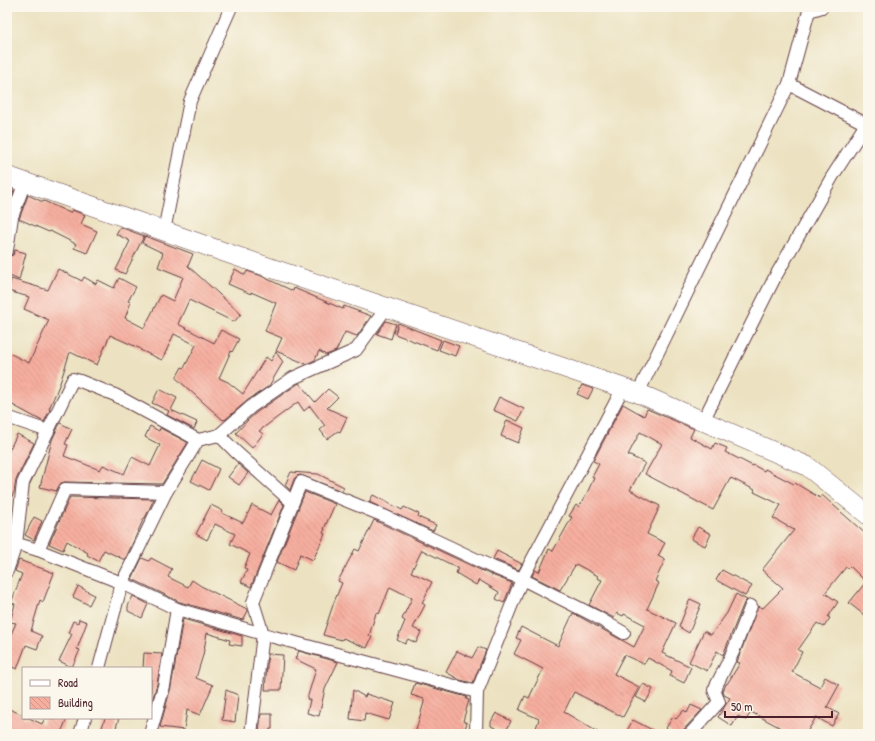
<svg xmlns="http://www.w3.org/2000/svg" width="875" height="741" font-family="'Patrick Hand',sans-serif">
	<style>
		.building { fill: url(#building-back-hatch) }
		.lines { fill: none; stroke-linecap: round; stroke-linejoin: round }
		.minor-casing { stroke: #623c42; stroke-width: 14 }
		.primary-casing { stroke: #623c42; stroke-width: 20 }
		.minor { stroke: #fff; stroke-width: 12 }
		.primary { stroke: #fff; stroke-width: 19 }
	</style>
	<defs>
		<pattern id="building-back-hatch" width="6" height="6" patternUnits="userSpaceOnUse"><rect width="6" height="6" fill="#f6ae9f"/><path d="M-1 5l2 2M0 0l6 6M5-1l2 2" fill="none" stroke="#d49589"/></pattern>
	</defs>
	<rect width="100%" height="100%" fill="#fbf7ec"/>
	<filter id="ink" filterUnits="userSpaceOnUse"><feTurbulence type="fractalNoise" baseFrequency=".025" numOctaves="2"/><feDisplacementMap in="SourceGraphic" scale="8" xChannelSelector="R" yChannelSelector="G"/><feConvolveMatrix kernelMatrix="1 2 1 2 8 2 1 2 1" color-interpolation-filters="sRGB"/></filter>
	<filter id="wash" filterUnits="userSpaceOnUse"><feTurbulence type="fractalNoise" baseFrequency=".012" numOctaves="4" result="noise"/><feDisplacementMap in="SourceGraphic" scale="16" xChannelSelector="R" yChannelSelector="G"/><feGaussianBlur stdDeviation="0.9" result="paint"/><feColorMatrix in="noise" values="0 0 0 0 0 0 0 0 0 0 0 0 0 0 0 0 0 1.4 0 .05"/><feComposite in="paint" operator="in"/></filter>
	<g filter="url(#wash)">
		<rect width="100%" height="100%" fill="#ece2c1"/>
		<g id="blocks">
			<g class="building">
				<polygon points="7,188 14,190 7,209"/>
				<polygon points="28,195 43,202 44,201 70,213 72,210 85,215 81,224 97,231 87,253 74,248 76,244 50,231 49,232 19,219"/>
				<polygon points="120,227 144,236 125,274 116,270 130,241 116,234"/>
				<polygon points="145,236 193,254 188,266 241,314 234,322 189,300 178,324 214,343 221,330 239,339 232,352 231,351 219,378 228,382 243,394 266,357 271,361 276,352 283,362 269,386 248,400 226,419 223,420 176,378 182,367 184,368 196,345 174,334 162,360 140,350 141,349 110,335 97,365 70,352 60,383 49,409 50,410 44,422 7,402 7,352 29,363 49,320 24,309 29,297 8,291 11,279 48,290 58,269 82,281 84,277 96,284 98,280 114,288 119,278 136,287 128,301 131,302 125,318 144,328 161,295 173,301 183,277 158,267 163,253 142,243"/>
				<polygon points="15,250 26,253 19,280 7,275 7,257 13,255"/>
				<polygon points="235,269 245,275 247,271 259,275 293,291 294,288 343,309 344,306 371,316 357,336 345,332 336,351 326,355 319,351 315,360 306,364 276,351 282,338 265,331 276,303 251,292 251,294 228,284"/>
				<polygon points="386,321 396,324 391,339 377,334"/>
				<polygon points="398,323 441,340 437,350 395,334"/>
				<polygon points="443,340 459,346 455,356 439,350"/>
				<polygon points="299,383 315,402 328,389 338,397 327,408 347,417 340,432 338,431 327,439 320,430 325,426 310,406 304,411 298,402 259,431 263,434 252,448 236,433 247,421 257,412"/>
				<polygon points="582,385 593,389 588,399 577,394"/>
				<polygon points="159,389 177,398 171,410 197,422 194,429 167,415 169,411 152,403"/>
				<polygon points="499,397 524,409 518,421 493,410"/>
				<polygon points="623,404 644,416 647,409 694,429 690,437 712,449 715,443 727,448 725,452 753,466 753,465 764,471 765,469 794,484 795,483 820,498 822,495 868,536 868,618 849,603 866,582 850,566 848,568 846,567 825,593 838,602 828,617 830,618 824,627 817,623 798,650 802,652 792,672 820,687 825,677 839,685 827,707 839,714 832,726 816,717 806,734 792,734 751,712 746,720 738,716 732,726 718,717 730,698 724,695 723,691 726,684 727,684 740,663 737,662 758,606 763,608 783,588 762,570 794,530 773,518 781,505 754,492 755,490 731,478 731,479 730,479 713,510 645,474 662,444 640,432 628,455 645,463 630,490 660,506 647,534 665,543 658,556 665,560 655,581 659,583 647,609 676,623 662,653 691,667 684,683 670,676 672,671 648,658 644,664 624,655 614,674 639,687 623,717 574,692 564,712 601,734 534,734 539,719 519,710 525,696 529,698 543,669 514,654 521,640 516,638 521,627 558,646 573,613 634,647 645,625 624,614 623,616 617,613 614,618 589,605 602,580 597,578 598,576 576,564 560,590 532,576 535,570 539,572 549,549 553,551 572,517 569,516 576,505 579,507 587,493 594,478 592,477 599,464 593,461"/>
				<polygon points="507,420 524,428 518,443 501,436"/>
				<polygon points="60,423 72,429 65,444 68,445 64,456 100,470 103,465 124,474 132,457 150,466 160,445 145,437 150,426 159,431 160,428 187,442 187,444 162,484 65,482 61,483 56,491 40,487 52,440"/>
				<polygon points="17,434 34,443 16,480 14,492 7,508 7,455"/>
				<polygon points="202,460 219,469 209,490 191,481"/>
				<polygon points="238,464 248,473 239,485 228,477"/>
				<polygon points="291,472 318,474 344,487 342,491 300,475 297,476 294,479 290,490 285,485"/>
				<polygon points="305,492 335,504 324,529 325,529 323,533 325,534 313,560 300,554 294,570 277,562"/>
				<polygon points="373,495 402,510 404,507 419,514 418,517 436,525 433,531 369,502"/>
				<polygon points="70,497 154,499 145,518 144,518 125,560 104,550 98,561 87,555 88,553 67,541 63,550 49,544"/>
				<polygon points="279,500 284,505 251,587 241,582 247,570 244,568 250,554 230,544 235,534 215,524 207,540 196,534 211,505 223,511 222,513 243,523 252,505 271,515"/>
				<polygon points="34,517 42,521 34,540 25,535"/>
				<polygon points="374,520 489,574 512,583 504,603 496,599 499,592 479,580 476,585 456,573 458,568 422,550 411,572 432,582 422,603 425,605 413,628 421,632 416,643 408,639 405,644 397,640 405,621 402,619 412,598 390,587 379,614 376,613 369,636 372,637 367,648 343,638 342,640 323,635 334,602 342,583 338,581 355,549 359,551"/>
				<polygon points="698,527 711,534 705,546 691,539"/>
				<polygon points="497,551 522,564 519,570 493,559"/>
				<polygon points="142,558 149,561 151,558 172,569 168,577 188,587 192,580 201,586 247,609 248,611 243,620 180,602 132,579"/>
				<polygon points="19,560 54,573 43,602 40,600 31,631 42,636 37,649 26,645 17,669 7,665 7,643 16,623 10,622 15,604 11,603 22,574 15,571"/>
				<polygon points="722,570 752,586 745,596 716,580"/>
				<polygon points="78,586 94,595 89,605 73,597"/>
				<polygon points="736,594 747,600 744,603 723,655 717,651 707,671 689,662 704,631 711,635 727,613"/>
				<polygon points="133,596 148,604 142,618 128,611 128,606"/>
				<polygon points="690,599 701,604 689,633 679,627"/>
				<polygon points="79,619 87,622 77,649 80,650 72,667 59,661 72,634 68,633 73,621 78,623"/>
				<polygon points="183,619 242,636 242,646 229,644 230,640 207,633 203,655 196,678 213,685 200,715 187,710 184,730 160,727 171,687"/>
				<polygon points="478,647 486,650 473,683 460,680 446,672 457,651 472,658"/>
				<polygon points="299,651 338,662 325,689 319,716 307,713 310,700 307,699 316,669 295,659"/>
				<polygon points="144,653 162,654 157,684 151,704 151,668 143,668"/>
				<polygon points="268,654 283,655 281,690 265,690"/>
				<polygon points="415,683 467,697 466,699 469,700 463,721 467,723 463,734 415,734 424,702 424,699 411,695"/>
				<polygon points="643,684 653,689 646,702 636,697"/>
				<polygon points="226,690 238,695 235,722 222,720"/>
				<polygon points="353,690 365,697 366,694 395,703 389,720 365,713 364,721 350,719"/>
				<polygon points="691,705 702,710 684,729 683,734 674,734 666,728 673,717 676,719 684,710 687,713"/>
				<polygon points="7,708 23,715 23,718 29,718 42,724 45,718 67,718 61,733 63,734 7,734"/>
				<polygon points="496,713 511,721 505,733 491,726 491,722"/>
				<polygon points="261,714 272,714 272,729 270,729 269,734 259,734"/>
				<polygon points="105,718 119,718 114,734 100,734"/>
				<polygon points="633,720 660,734 625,734"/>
			</g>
		</g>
	</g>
	<g filter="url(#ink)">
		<use href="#blocks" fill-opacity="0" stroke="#623c42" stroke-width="1"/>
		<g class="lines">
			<defs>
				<g id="minor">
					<polyline points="809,11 822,7"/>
					<polyline points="789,84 868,125"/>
					<polyline points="164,231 190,101 231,7"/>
					<polyline points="7,250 12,217 25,182"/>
					<polyline points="638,393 789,84 810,7"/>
					<polyline points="7,417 48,431"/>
					<polyline points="703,421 774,279 832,177 866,124"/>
					<polyline points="219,435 236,452 292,502"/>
					<polyline points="7,541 38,550 122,583 177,609 263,634 477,692"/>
					<polyline points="38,550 65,489 166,492"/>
					<polyline points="7,571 16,544 23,483 73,379 80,381 115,395 198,440"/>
					<polyline points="99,668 122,583 166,492 198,440 219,435 252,406 293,378 356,350 387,307"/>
					<polyline points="80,734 85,718"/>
					<polyline points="150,734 164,686 177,609"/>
					<polyline points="251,734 263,634 253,602 301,482 384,516 492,567 522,579 595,616 624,633"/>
					<polyline points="476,734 477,692 522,579 623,388"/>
					<polyline points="690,734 719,702 714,690 733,652 751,606"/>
				</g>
				<polyline id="primary" points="7,176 224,252 638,393 807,466 868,515"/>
			</defs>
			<use href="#minor" class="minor-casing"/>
			<use href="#primary" class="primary-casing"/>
			<use href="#minor" class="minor"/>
			<use href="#primary" class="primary"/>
		</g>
	</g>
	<rect width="875" height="741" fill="none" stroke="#fbf7ec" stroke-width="24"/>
	<rect x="22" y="667" width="130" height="52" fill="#fbf7ec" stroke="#b4a19f"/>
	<rect x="30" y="680" width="20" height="6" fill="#ffffff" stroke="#b4a19f"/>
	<text x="58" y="687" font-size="12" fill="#4a1f2b">Road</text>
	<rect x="30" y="697" width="20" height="12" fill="url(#building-back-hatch)" stroke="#b4a19f"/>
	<text x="58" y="707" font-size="12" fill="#4a1f2b">Building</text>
	<path d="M725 711v6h107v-6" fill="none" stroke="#4a1f2b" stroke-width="2"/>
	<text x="731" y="711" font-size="12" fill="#4a1f2b" stroke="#fbf7ec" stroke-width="3" paint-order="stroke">50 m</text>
</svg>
